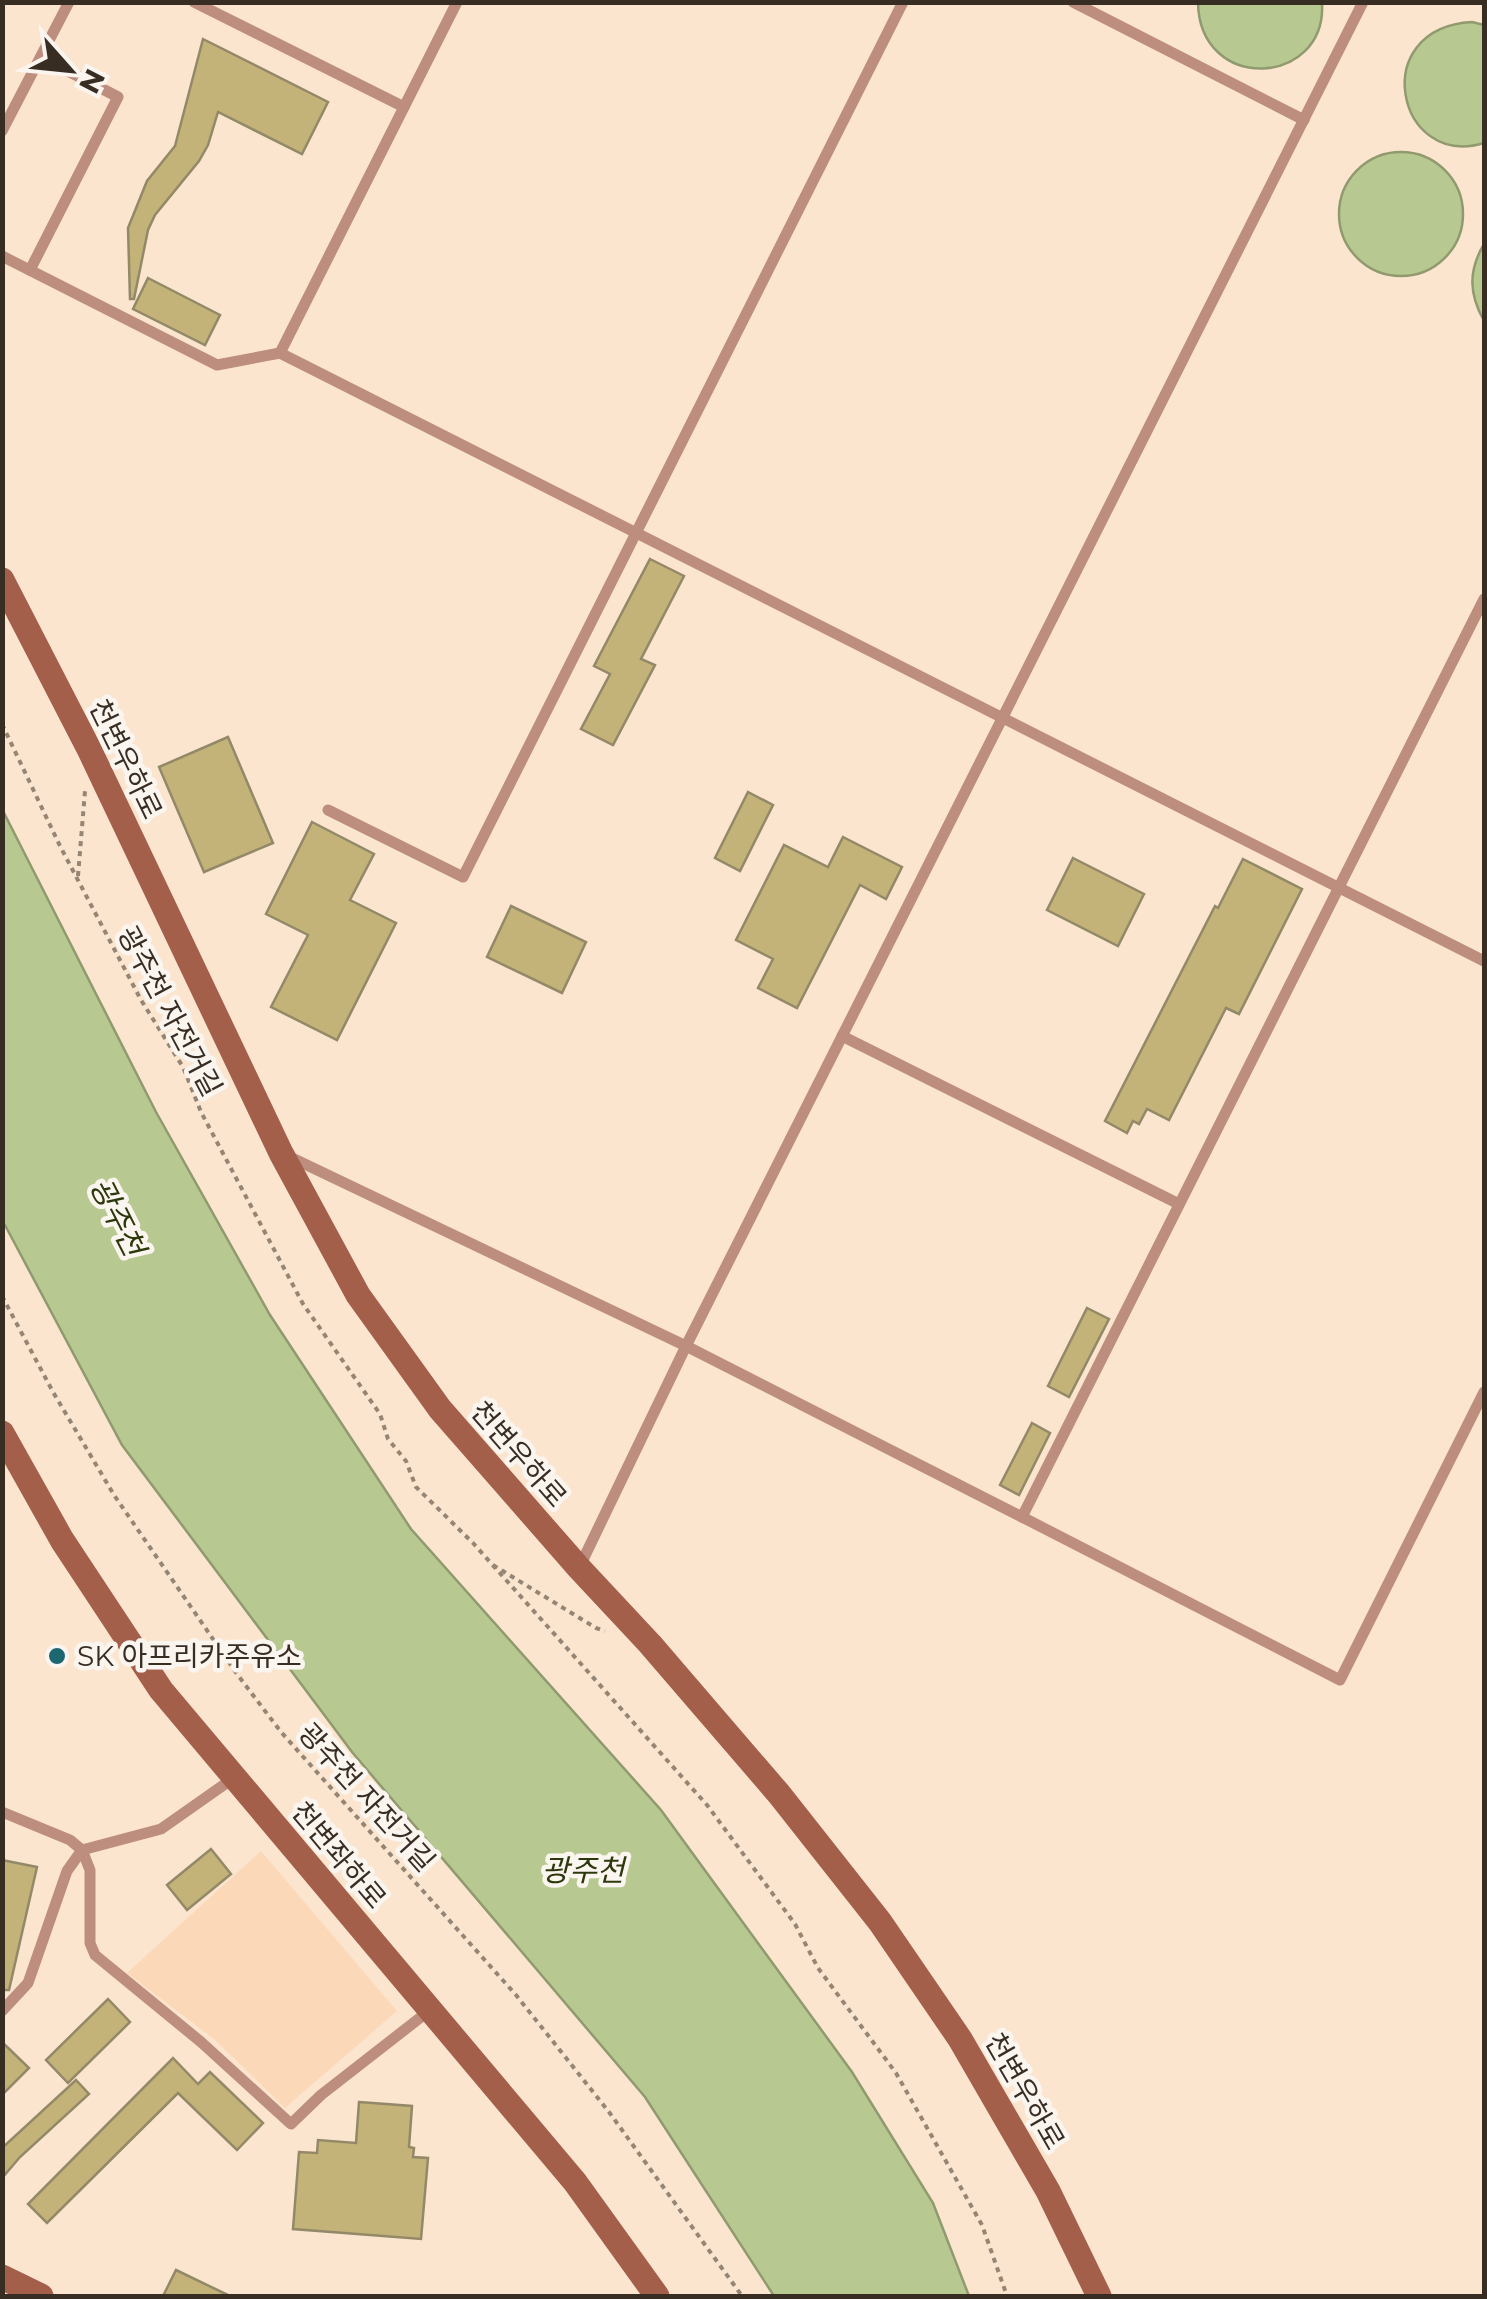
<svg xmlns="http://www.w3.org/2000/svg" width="1487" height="2299" font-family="Montserrat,'Noto Sans KR',sans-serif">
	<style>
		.built { fill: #fbd9b8 }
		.water { fill: #b7c990; stroke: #919a6f; stroke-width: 2.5 }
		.building { fill: #c3b378; stroke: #938968; stroke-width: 2.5 }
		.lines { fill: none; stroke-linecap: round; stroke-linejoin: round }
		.path { stroke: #958575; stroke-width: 4; stroke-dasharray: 5 5; stroke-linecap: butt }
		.lane { stroke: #bd8d7e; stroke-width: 11 }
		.secondary { stroke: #a35f4a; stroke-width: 25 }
		.poi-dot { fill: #1d6772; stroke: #fbf5f0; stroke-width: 4 }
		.labels { text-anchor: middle; stroke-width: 9; stroke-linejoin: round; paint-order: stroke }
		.street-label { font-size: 28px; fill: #382d23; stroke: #fbf5f0 }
		.poi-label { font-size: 28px; fill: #382d23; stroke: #fbf5f0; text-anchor: start }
		.water-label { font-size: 30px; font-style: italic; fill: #2d380d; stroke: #fbf5f0 }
	</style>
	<rect width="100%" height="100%" fill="#fce5cf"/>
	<polygon class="built" points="261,1851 397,2011 285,2108 214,2039 127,1973"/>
	<g class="water">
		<path d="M1198 2 1322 3C1327 87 1199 94 1198 2Z"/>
		<path d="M1472 22 1484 25V143C1397 170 1366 28 1472 22Z"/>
		<circle cx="1401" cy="214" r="62"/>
		<path d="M1484 244V321C1469 294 1468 271 1484 244Z"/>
		<polygon points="2,809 156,1112 270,1315 411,1529 661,1810 852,2072 933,2203 969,2296 774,2296 645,2097 352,1752 122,1445 6,1227 2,1220"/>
	</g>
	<g class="building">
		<polygon points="203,39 328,102 302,154 218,112 208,145 199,161 155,215 148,230 134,299 130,299 128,228 147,181 175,146"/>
		<polygon points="148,278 220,315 205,345 133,309"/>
		<polygon points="650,559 684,576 641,659 655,665 613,745 581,729 610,674 594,666"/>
		<polygon points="228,737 273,843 204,872 159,767"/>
		<polygon points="748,792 773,805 740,871 715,858"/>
		<polygon points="312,822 374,854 350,900 396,923 337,1040 271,1007 308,935 266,914"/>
		<polygon points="843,837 902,867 886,899 860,885 797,1008 758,988 773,959 736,940 784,845 828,867"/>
		<polygon points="1073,858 1144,894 1118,946 1047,910"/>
		<polygon points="1243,859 1302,889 1239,1014 1226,1008 1169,1120 1147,1109 1139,1124 1133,1121 1127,1133 1105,1121 1215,906 1218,908"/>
		<polygon points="511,906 586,942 562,993 487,957"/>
		<polygon points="1087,1308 1109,1319 1069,1397 1048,1386"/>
		<polygon points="1032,1423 1050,1433 1019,1495 1000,1485"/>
		<polygon points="211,1849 231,1874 187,1910 167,1885"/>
		<polygon points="2,1860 37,1867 9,1990 2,1990"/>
		<polygon points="108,1999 130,2022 68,2083 46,2060"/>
		<polygon points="2,2042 29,2068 2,2095"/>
		<polygon points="173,2058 198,2084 210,2072 263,2123 237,2150 178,2093 47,2223 28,2204"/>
		<polygon points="76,2080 89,2094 20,2157 2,2178 2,2148"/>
		<polygon points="359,2102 412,2106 409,2147 414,2148 413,2157 428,2158 421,2239 293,2229 299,2152 317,2153 318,2140 356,2143"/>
		<polygon points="176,2270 230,2296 163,2296"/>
	</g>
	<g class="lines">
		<g class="path">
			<polyline points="2,724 60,846 141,1000 183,1067 201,1112 303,1304 380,1414 388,1439 406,1461 416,1487 473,1543 707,1805 795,1924 818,1968 896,2073 982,2225 1007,2296"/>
			<polyline points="78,876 85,791"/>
			<polyline points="2,1296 53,1392 114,1495 237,1674 281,1732 516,1995 609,2112 742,2296"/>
			<polyline points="493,1565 596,1628 605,1631"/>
		</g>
		<g class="lane">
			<polyline points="194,2 404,107"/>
			<polyline points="457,2 280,353 1484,961"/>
			<polyline points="1073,2 1304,120"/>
			<polyline points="2,131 69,2"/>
			<polyline points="2,256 217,365 280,353"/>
			<polyline points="30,270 118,97 41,57"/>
			<polyline points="328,810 463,877 903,2"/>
			<polyline points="842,1036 1179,1204"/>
			<polyline points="290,1157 686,1346 1022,1517 1484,599"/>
			<polyline points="1022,1517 1340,1680 1484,1392"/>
			<polyline points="579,1568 686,1346 1363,2"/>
			<polyline points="2,1812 70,1840 82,1850 90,1870 90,1943 95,1955 201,2042 291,2124 321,2095 430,2010"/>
			<polyline points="2,2011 28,1983 67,1871 82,1850 161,1829 235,1777"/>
		</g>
		<g class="secondary">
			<polyline points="2,580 89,749 281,1153 358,1295 440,1409 579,1568 650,1644 779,1794 880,1922 960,2039 1048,2191 1099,2296"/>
			<polyline points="2,1433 62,1540 161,1690 575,2182 657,2296"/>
			<polyline points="2,2277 41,2296"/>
		</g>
	</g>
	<circle class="poi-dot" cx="57" cy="1656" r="10"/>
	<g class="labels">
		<g class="street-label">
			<text transform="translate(126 759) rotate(64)" y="10">천변우하로</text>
			<text transform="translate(170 1011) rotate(62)" y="10">광주천 자전거길</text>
			<text transform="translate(519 1454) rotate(49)" y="10">천변우하로</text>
			<text transform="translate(367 1797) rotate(48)" y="10">광주천 자전거길</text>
			<text transform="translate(339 1855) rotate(50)" y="10">천변좌하로</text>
			<text transform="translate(1025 2091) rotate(60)" y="10">천변우하로</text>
		</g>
		<g class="poi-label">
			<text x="77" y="1666">SK 아프리카주유소</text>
		</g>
		<g class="water-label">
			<text transform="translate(117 1217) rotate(63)" y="10">광주천</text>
			<text x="583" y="1881">광주천</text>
		</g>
	</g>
	<rect width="1487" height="2299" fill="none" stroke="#382d23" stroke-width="10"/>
	<g transform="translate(70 70) rotate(117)" stroke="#fbf5f0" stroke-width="8" paint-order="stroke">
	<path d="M0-8L18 38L0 25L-18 38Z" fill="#382d23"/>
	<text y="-15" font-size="28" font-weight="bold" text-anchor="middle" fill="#382d23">N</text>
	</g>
</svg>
